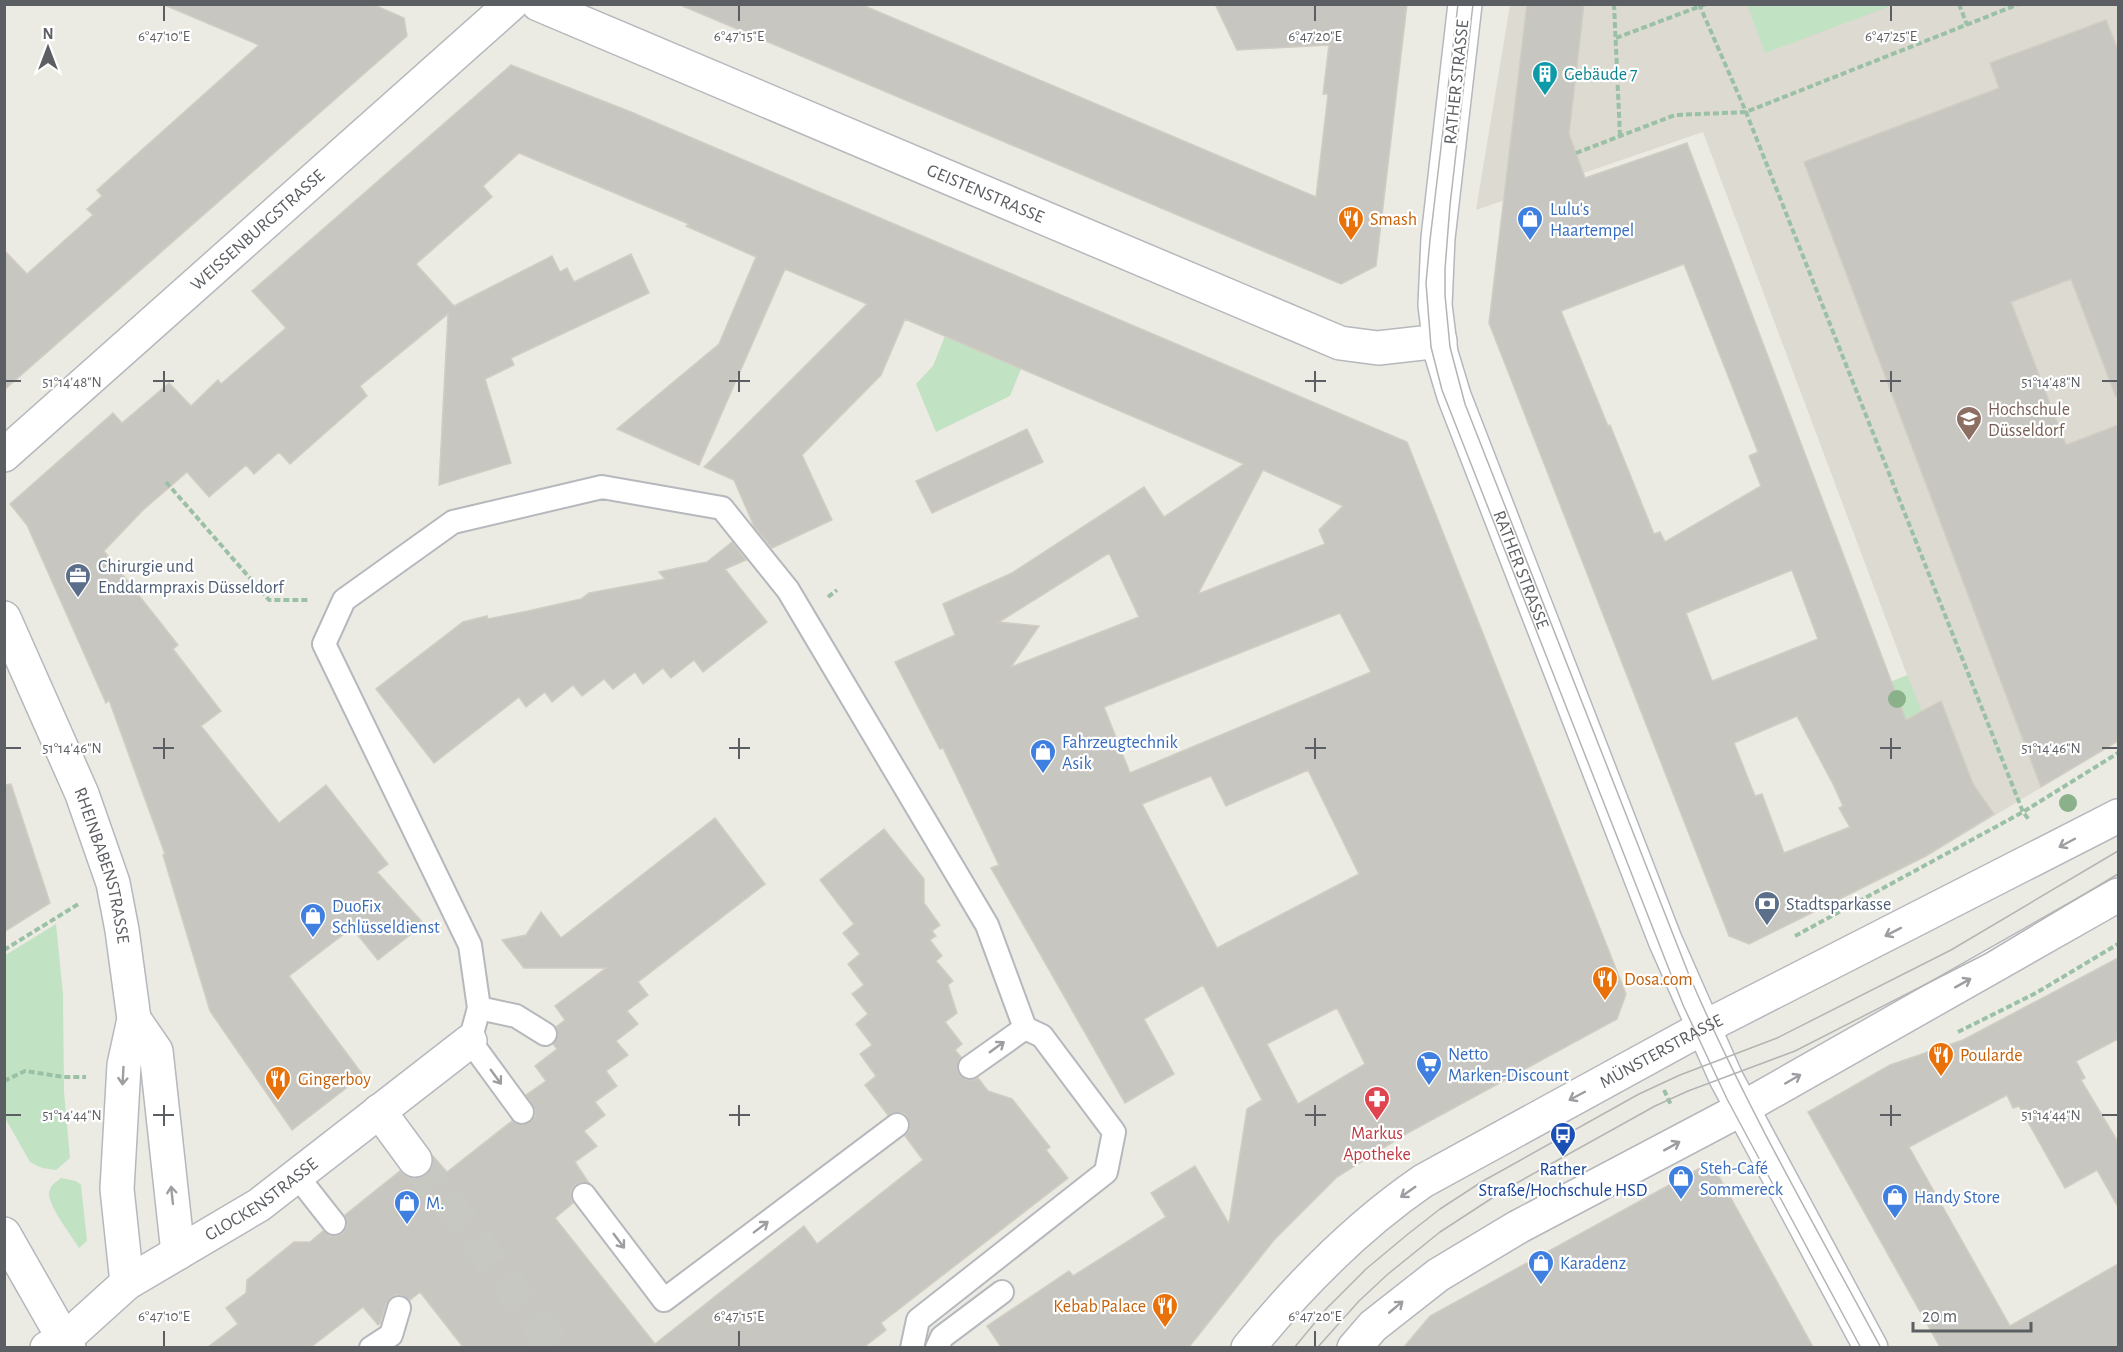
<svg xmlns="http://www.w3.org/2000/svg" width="2123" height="1352" font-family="'Alegreya Sans',sans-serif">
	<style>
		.education { fill: #dcdad1 }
		.green { fill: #c1e2c3 }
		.building { fill: #c8c6c0; stroke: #d1cdc2; stroke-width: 1.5; fill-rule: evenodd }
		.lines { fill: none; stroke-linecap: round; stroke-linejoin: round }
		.street-tunnel { stroke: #c8c8c3; stroke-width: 33; stroke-dasharray: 33 16; stroke-linecap: butt }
		.lane-casing { stroke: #b5b8bc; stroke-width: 26 }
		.street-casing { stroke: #b5b8bc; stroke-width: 36 }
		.secondary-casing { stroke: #b4b7bc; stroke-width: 36 }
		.path { stroke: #9ac0a6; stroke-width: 4; stroke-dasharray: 6 3; stroke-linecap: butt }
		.lane { stroke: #fff; stroke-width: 22 }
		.street { stroke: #fff; stroke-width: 33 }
		.secondary { stroke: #fff; stroke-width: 33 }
		.tram { stroke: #b3b4b4; stroke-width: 1.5 }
		.tree { fill: #8bb18a }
		.oneway { stroke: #9d9ea1 }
		.ticks { fill: none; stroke: #5b5e62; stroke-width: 2 }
		.labels { text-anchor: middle; stroke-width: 4.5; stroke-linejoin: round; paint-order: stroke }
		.culture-label { font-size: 18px; fill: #0d838f; stroke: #fff; text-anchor: start }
		.street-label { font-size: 18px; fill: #5b5e62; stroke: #fff }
		.shop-label { font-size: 18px; fill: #366cbe; stroke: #fff; text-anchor: start }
		.food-label { font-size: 18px; fill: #c56008; stroke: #fff; text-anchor: start }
		.education-label { font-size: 18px; fill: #785e54; stroke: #fff; text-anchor: start }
		.service-label { font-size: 18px; fill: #4e5e75; stroke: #fff; text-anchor: start }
		.health-label { font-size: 18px; fill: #be3a42; stroke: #fff }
		.transit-label { font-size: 18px; fill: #164399; stroke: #fff }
		.ticks-label { font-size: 15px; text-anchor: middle; fill: #5b5e62; stroke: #fff; stroke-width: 4.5; stroke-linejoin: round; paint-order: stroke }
	</style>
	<rect width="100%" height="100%" fill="#ecebe3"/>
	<polygon class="education" points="1510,5 2118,5 2118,741 1926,857 1866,741 1907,675 1703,132 1476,210"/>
	<g class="green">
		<polygon points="1747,4 1892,4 1893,5 1765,53"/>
		<polygon points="945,336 1021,369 1010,396 936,432 916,384 933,366"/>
		<polygon points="1907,675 1922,712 1866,741 1857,696"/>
		<polygon points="56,924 63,994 64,1092 70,1158 56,1170 42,1168 30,1162 5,1118 4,956"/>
		<path d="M61 1178 76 1181 81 1185 87 1241 79 1248C72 1236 48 1206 49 1193 50 1185 56 1182 61 1178Z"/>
	</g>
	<g class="building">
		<polygon points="162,4 372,4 404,18 407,36 4,390 4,250 27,274 93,215 87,209 102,196 97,190 259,45"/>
		<polygon points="678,4 860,4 1316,197 1328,94 1323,94 1329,45 1237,50 1215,4 1407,4 1376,266 1341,284"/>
		<path d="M1527 4H1584L1569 134 1585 178 1687 143 1906 720 1941 701 1973 784 1994 814 1924 857 1749 944 1729 936 1489 323ZM1684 264 1758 452 1749 456 1761 486 1665 542 1660 532 1654 534 1610 425 1608 426 1561 311ZM1792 570 1818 639 1712 681 1686 613ZM1797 716 1834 786 1843 806 1839 808 1850 827 1784 853 1762 794 1755 796 1734 743Z"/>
		<polygon points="2106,20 2118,50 2118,396 2116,397 2071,279 2011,302 2066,445 2118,425 2118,741 2041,787 1804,162 1999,88 1990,63"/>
		<path d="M511 65 631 112 1407 442 1626 994 1617 1019 1404 1135 1337 1177 1274 1240 1189 1347H1001L987 1326 1069 1271 1073 1276 1166 1217 1151 1193 1195 1166 1229 1224 1247 1109 1262 1100 1203 985 1144 1019 1174 1074 1125 1103 991 868 999 865 943 748 940 749 895 662 955 635 943 604 1012 573 1144 487 1164 517 1244 464 905 319 881 375 802 455 832 520 772 548 754 526 734 480 704 467 867 304 785 269 699 465 617 429 719 344 756 257 686 226 689 224 519 153 483 186 492 197 416 264 454 306 552 256 560 272 567 268 574 282 631 254 649 293 511 358 514 365 485 379 511 463 439 485 448 314 360 386 367 396 290 464 279 452 254 474 246 465 209 497 187 472 143 510 104 551 178 645 173 649 221 711 201 726 279 823 326 785 388 864 377 872 424 924 378 960 352 928 289 976 363 1075 292 1130 210 1011 163 855 165 854 109 700 106 703 27 525 10 504 113 413 122 423 169 383 191 406 218 380 221 384 286 328 252 291ZM1263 470 1343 506 1319 530 1325 544 1198 594ZM1109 553 1139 617 1011 667 1039 626 999 622ZM1340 613 1371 672 1130 773 1104 707ZM1308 770 1359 874 1217 948 1142 804 1211 776 1226 806ZM1337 1008 1365 1064 1298 1104 1267 1044Z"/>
		<polygon points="1027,429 1043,462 932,513 916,481"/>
		<polygon points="732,542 746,560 725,569 767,622 703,672 694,660 671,678 663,668 643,684 635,672 613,689 604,679 582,696 573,685 552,702 545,692 526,707 519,697 434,763 376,689 463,622 487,616 488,619 528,611 581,599 589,593 665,579 659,572 707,562"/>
		<polygon points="11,784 50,903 4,932 4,785"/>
		<polygon points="715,818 765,884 638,982 648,995 627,1011 638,1024 616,1041 628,1055 606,1071 617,1086 595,1102 605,1115 584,1131 597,1146 575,1162 589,1183 582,1182 575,1185 571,1190 571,1196 573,1203 555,1218 655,1344 804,1226 817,1244 923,1160 905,1136 909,1131 910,1124 907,1116 903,1113 896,1112 888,1115 865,1085 876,1076 860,1054 872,1045 856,1024 868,1014 852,994 864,985 848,964 860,954 843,933 854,924 820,880 884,829 924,879 924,903 940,925 932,931 936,936 930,940 942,956 936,961 953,981 948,985 957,1013 945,1022 962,1044 955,1050 961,1057 957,1068 959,1074 965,1079 972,1080 978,1078 988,1091 1012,1099 1050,1147 1046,1150 1068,1178 881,1323 886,1330 864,1347 463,1347 420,1292 410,1300 402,1295 395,1295 390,1298 386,1304 380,1323 378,1325 363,1307 311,1347 208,1347 238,1324 226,1308 246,1293 247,1280 294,1242 310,1242 323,1231 330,1236 336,1236 342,1234 347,1227 347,1221 345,1215 400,1171 408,1177 416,1179 426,1175 432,1167 432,1155 447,1172 512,1121 523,1125 530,1122 535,1117 535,1110 526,1095 546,1081 535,1066 557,1049 553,1044 558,1035 556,1027 565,1020 555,1006 606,968 524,968 502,940 526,935 541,912 561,938"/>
		<polygon points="2118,958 2118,1039 2076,1061 2085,1078 2081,1080 2118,1142 2118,1207 2097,1170 2065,1188 2019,1106 2013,1108 2007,1095 1909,1147 2010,1326 2118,1264 2118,1347 1940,1347 1808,1112 1890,1065 1963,1040"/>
		<polygon points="1711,1162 1813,1347 1404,1347 1430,1316"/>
	</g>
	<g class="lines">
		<polyline class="street-tunnel" points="415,1160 557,1348"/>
		<defs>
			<g id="lane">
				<polyline points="479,1008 516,1016 545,1034"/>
				<polyline points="970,1067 1025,1028"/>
				<polyline points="522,1112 470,1041 479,1008 470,945 324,644 344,600 453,522 602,487 722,508 788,590 987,925 1025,1028 1042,1036 1114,1132 1106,1172 918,1320 912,1348"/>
				<polyline points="297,1176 334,1223"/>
				<polyline points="584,1195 664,1300 897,1125"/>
				<polyline points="371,1348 391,1335 399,1308"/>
				<polyline points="937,1348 942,1337 1002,1292"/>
			</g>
			<g id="street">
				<path id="s1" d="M538 4 1340 343 1378 348 1440 341"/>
				<path id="s2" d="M4 455 511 4"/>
				<path id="s3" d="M4 618 82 794 113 883 122 930 134 1019 124 1065 117 1189 127 1283"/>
				<polyline points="134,1019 156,1051 178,1253"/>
				<polyline points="379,1111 415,1160"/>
				<path id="s4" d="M47 1348 65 1339 127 1283 259 1205 470 1041"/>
			</g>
			<g id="secondary">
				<path id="s5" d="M1465 4 1438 238 1435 305 1441 353 1454 396 1665 940 1726 1078 1871 1348"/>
				<polyline points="4,1234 69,1348"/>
				<path id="s6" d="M1248 1348C1300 1284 1356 1227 1423 1181L1695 1032 2118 816"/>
				<polyline points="1354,1348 1373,1326 1438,1275 1518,1227 1734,1113 2118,895"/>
			</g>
		</defs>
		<use href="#lane" class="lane-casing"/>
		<use href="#street" class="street-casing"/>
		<use href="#secondary" class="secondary-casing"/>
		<g class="path">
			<polyline points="1614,4 1620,136"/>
			<polyline points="1699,4 1746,112 2023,812 2030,821"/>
			<polyline points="1959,4 1967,25"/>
			<polyline points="1616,38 1706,4"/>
			<polyline points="1576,153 1675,115 1746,112 2019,4"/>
			<polyline points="166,482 269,600 310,600"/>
			<polyline points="828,597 837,590"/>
			<polyline points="1795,936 2023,812 2118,753"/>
			<polyline points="4,950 80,903"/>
			<polyline points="1958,1032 2036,993 2118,944"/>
			<polyline points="4,1081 25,1071 64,1077 86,1077"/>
			<polyline points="1664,1090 1671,1105"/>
		</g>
		<use href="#lane" class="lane"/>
		<use href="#street" class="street"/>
		<use href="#secondary" class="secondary"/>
		<g class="tram">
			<polyline points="1458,4 1430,240 1426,283 1431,347 1442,390 1683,1005 1727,1099 1861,1348"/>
			<path d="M1473 4 1450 205 1445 269V295L1450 347 1465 404 1689 975C1744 1103 1814 1224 1881 1348"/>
			<polyline points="1294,1348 1327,1308 1366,1269 1408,1234 1440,1209 1483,1181 1639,1094 1680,1075 1777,1038 1951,950 2118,851"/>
			<polyline points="1317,1348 1359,1301 1388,1274 1440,1232 1506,1189 1655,1106 1688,1091 1795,1051 1985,954 2118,874"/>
		</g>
	</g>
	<g class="tree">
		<circle cx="1897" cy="699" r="9"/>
		<circle cx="2068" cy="803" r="9"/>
	</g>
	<defs><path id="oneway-shaft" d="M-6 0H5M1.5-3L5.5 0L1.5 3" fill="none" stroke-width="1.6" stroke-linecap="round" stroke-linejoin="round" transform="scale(1.5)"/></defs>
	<g class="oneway">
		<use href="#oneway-shaft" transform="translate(2067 843) rotate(152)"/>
		<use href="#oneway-shaft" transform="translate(1893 932) rotate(153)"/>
		<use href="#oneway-shaft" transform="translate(1963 983) rotate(-29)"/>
		<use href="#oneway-shaft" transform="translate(997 1047) rotate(-36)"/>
		<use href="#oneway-shaft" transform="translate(123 1076) rotate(93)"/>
		<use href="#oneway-shaft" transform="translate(496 1077) rotate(54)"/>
		<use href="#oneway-shaft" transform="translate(1793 1079) rotate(-30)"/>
		<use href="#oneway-shaft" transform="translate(1577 1096) rotate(152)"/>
		<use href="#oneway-shaft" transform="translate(1672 1146) rotate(-29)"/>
		<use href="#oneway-shaft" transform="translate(1408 1192) rotate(145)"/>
		<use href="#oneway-shaft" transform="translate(172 1195) rotate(-96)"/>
		<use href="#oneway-shaft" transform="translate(761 1227) rotate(-37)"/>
		<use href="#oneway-shaft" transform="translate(619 1241) rotate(53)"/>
		<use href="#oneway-shaft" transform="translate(1396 1307) rotate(-40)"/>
	</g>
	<path class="ticks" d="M164 6V21M739 6V21M1315 6V21M1891 6V21M164 371V392M739 371V392M1315 371V392M1891 371V392M6 381H21M153 381H174M729 381H750M1305 381H1326M1880 381H1901M2102 381H2117M164 738V759M739 738V759M1315 738V759M1891 738V759M6 748H21M153 748H174M729 748H750M1305 748H1326M1880 748H1901M2102 748H2117M164 1105V1126M739 1105V1126M1315 1105V1126M1891 1105V1126M6 1115H21M153 1115H174M729 1115H750M1305 1115H1326M1880 1115H1901M2102 1115H2117M164 1331V1346M739 1331V1346M1315 1331V1346"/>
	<defs>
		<symbol id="building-pin" viewBox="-11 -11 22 30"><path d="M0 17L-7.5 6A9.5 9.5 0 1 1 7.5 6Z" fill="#0f9aa8" stroke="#fff"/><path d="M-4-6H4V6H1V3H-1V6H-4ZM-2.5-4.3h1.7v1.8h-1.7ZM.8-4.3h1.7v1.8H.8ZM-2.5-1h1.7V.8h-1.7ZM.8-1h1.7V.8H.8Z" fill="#fff"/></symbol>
		<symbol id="restaurant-pin" viewBox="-11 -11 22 30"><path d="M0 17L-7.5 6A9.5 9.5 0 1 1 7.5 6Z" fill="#e8710a" stroke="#fff"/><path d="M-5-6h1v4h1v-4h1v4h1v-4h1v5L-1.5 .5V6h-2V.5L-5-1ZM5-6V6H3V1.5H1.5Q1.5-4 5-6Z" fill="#fff"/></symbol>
		<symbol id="shop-pin" viewBox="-11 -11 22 30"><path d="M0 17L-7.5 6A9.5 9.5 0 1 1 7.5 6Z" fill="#3f7fe0" stroke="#fff"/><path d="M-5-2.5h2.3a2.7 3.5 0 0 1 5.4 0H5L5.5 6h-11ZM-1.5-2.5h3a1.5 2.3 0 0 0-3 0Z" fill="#fff"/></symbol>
		<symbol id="university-pin" viewBox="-11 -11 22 30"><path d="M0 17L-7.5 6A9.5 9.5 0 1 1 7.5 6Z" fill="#8d6e63" stroke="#fff"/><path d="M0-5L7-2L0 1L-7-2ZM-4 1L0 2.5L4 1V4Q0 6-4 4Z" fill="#fff"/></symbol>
		<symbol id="office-pin" viewBox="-11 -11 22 30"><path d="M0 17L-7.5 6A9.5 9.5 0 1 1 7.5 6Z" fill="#5c6f8a" stroke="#fff"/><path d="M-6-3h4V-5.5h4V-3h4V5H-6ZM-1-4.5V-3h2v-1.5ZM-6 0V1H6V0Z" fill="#fff"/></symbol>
		<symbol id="bank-pin" viewBox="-11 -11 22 30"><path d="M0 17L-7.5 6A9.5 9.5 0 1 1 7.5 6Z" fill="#5c6f8a" stroke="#fff"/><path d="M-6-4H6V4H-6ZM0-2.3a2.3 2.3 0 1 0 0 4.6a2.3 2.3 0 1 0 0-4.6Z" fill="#fff"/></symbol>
		<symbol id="supermarket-pin" viewBox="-11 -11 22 30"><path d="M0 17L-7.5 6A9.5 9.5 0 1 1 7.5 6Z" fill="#3f7fe0" stroke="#fff"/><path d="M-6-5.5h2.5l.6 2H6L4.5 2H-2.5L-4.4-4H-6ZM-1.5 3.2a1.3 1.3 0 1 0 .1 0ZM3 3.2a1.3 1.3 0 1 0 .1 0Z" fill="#fff"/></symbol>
		<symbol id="pharmacy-pin" viewBox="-11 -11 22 30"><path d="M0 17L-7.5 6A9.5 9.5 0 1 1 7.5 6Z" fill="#e0444e" stroke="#fff"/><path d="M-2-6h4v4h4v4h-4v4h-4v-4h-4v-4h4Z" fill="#fff"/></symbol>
		<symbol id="bus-pin" viewBox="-11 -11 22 30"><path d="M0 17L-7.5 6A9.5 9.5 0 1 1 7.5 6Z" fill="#1a4fb4" stroke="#fff"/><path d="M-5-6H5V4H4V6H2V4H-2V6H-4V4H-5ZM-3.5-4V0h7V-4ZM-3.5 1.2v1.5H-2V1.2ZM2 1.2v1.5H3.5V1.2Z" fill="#fff"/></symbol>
	</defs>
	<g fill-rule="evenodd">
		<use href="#building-pin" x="1530" y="59" width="30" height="40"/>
		<use href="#restaurant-pin" x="1336" y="204" width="30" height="40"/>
		<use href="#shop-pin" x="1515" y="204" width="30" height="40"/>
		<use href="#university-pin" x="1954" y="404" width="30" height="40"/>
		<use href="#office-pin" x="63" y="561" width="30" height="40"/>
		<use href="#shop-pin" x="1028" y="737" width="30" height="40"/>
		<use href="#bank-pin" x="1752" y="889" width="30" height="40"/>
		<use href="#shop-pin" x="298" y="901" width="30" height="40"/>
		<use href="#restaurant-pin" x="1590" y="964" width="30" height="40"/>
		<use href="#restaurant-pin" x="1926" y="1040" width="30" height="40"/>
		<use href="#supermarket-pin" x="1414" y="1049" width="30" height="40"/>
		<use href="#restaurant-pin" x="263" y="1064" width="30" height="40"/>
		<use href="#pharmacy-pin" x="1362" y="1084" width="30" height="40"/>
		<use href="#bus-pin" x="1548" y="1120" width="30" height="40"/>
		<use href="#shop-pin" x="1666" y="1163" width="30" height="40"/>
		<use href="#shop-pin" x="1880" y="1182" width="30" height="40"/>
		<use href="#shop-pin" x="392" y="1188" width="30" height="40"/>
		<use href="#shop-pin" x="1526" y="1248" width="30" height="40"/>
		<use href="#restaurant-pin" x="1150" y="1291" width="30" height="40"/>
	</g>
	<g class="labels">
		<g class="culture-label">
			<text x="1564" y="80">Gebäude 7</text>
		</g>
		<g class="street-label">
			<text transform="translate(1456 82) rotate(-84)" y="6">RATHER STRASSE</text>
			<text dy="6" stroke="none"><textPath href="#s1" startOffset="486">GEISTENSTRASSE</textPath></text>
			<text dy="6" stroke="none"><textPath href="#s2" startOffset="339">WEISSENBURGSTRASSE</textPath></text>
			<text dy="6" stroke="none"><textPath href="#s5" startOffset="582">RATHER STRASSE</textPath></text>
			<text dy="6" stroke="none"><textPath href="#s3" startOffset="267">RHEINBABENSTRASSE</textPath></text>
			<text dy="6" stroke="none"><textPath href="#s6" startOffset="514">MÜNSTERSTRASSE</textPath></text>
			<text dy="6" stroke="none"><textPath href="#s4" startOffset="262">GLOCKENSTRASSE</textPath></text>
		</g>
		<g class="shop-label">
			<text x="1550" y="215">Lulu's<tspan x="1550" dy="21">Haartempel</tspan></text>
			<text x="1062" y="748">Fahrzeugtechnik<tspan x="1062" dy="21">Asik</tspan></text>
			<text x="332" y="912">DuoFix<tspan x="332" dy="21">Schlüsseldienst</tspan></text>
			<text x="1448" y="1060">Netto<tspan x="1448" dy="21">Marken-Discount</tspan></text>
			<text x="1700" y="1174">Steh-Café<tspan x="1700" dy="21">Sommereck</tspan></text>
			<text x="1914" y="1203">Handy Store</text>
			<text x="426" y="1209">M.</text>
			<text x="1560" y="1269">Karadenz</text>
		</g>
		<g class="food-label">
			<text x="1370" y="225">Smash</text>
			<text x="1624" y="985">Dosa.com</text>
			<text x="1960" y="1061">Poularde</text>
			<text x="298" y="1085">Gingerboy</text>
			<text x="1146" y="1312" text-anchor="end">Kebab Palace</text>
		</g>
		<g class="education-label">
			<text x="1988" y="415">Hochschule<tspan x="1988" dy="21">Düsseldorf</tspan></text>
		</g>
		<g class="service-label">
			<text x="98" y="572">Chirurgie und<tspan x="98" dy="21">Enddarmpraxis Düsseldorf</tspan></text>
			<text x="1786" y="910">Stadtsparkasse</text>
		</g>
		<g class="health-label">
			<text x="1377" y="1139">Markus<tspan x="1377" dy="21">Apotheke</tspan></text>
		</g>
		<g class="transit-label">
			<text x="1563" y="1175">Rather<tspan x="1563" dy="21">Straße/Hochschule HSD</tspan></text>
		</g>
	</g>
	<g class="ticks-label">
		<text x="164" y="41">6°47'10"E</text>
		<text x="739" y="41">6°47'15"E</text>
		<text x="1315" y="41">6°47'20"E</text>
		<text x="1891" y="41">6°47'25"E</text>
		<text x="72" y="387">51°14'48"N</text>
		<text x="2051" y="387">51°14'48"N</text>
		<text x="72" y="753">51°14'46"N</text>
		<text x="2051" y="753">51°14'46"N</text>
		<text x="72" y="1120">51°14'44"N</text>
		<text x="2051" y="1120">51°14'44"N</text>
		<text x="164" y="1321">6°47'10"E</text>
		<text x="739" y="1321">6°47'15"E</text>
		<text x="1315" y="1321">6°47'20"E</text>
	</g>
	<rect width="2123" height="1352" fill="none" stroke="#5b5e62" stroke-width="12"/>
	<g transform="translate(48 48)" stroke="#ffffff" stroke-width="4.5" paint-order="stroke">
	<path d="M0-4.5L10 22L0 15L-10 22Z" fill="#5b5e62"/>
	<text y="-9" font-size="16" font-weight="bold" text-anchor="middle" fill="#5b5e62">N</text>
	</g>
	<path d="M1913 1322v9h118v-9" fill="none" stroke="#5b5e62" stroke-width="3"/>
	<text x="1922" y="1322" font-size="18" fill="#5b5e62" stroke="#ffffff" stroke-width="4.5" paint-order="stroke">20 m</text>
</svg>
